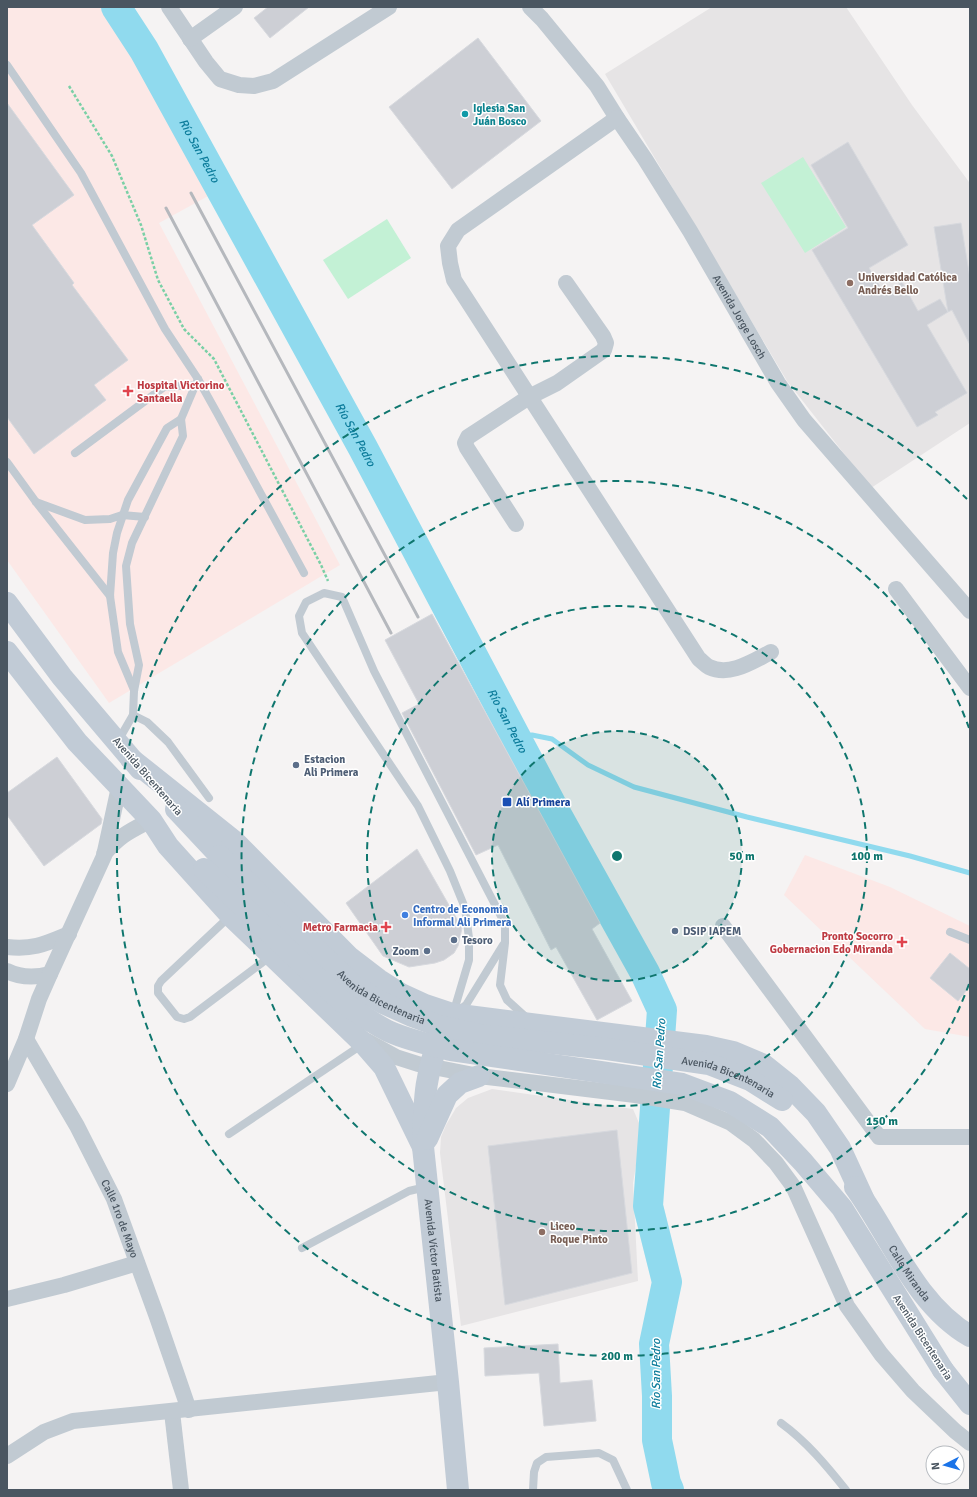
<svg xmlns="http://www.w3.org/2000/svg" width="977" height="1497" font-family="Signika,sans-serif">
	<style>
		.education { fill: #e6e4e5 }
		.medical { fill: #fce8e6 }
		.green { fill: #c3f1d5 }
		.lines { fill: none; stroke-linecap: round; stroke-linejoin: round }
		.stream { stroke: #90daee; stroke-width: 5 }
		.river { stroke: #90daee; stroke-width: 30 }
		.building { fill: #cdcfd5; stroke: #d7d9de }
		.path { stroke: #7ad0a6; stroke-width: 2.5; stroke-dasharray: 3 2; stroke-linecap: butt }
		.lane { stroke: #c1cad2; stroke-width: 8 }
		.street { stroke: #c1cad2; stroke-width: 16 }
		.secondary { stroke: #c1cbd6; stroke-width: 22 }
		.rail { stroke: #b5b8bd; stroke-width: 3 }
		.secondary-bridge { stroke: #c1cbd6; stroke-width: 22 }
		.ring { fill: none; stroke: #0f766e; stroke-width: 2; stroke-dasharray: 7 5 }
		.culture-dot { fill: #0f9aa8; stroke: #fff; stroke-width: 1.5 }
		.education-dot { fill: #8d6e63; stroke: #fff; stroke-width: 1.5 }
		.health-dot { fill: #e0444e; stroke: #fff; stroke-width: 1.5 }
		.service-dot { fill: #5c6f8a; stroke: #fff; stroke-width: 1.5 }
		.transit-dot { fill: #1a4fb4; stroke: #fff; stroke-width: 1.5 }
		.shop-dot { fill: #3f7fe0; stroke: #fff; stroke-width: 1.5 }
		.labels { text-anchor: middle; stroke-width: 3; stroke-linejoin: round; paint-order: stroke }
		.culture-label { font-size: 11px; font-weight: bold; fill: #0d838f; stroke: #fff; text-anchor: start }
		.education-label { font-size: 11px; font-weight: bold; fill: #785e54; stroke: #fff; text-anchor: start }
		.street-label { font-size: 11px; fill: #4a5661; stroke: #fff }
		.health-label { font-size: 11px; font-weight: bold; fill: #be3a42; stroke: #fff; text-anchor: end }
		.service-label { font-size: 11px; font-weight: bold; fill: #4e5e75; stroke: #fff; text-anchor: start }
		.transit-label { font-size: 11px; font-weight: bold; fill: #164399; stroke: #fff; text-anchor: start }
		.shop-label { font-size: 11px; font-weight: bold; fill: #366cbe; stroke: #fff; text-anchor: start }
		.water-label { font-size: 12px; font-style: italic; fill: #0c7c9b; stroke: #fff }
		.centre { fill: #0f766e; stroke: #fff; stroke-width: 2 }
		.ring-label { font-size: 12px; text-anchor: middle; font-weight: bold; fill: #0f766e; stroke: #fff; stroke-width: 3; stroke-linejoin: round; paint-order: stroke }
	</style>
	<rect width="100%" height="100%" fill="#f5f3f3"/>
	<g class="education">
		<polygon points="712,7 846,7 912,105 969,182 970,186 970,423 871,488 787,381 605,74"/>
		<polygon points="492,1089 633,1109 642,1130 633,1183 638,1281 461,1326 440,1153 441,1137 446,1125 456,1108 468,1098"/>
	</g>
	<g class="medical">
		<polygon points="7,7 105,7 110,14 210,195 159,223 340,565 109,703 7,560"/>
		<polygon points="805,855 890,887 970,926 970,1037 925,1029 784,895"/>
	</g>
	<g class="green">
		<polygon points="803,157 846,227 805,253 761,183"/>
		<polygon points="387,219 411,258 348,299 323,260"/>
	</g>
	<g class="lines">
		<polyline class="stream" points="516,737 532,735 552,739 588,765 634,787 747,817 910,856 970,873"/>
		<path class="river" id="s1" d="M116 7 144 50 363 448 557 815 645 973 662 1010 648 1206 667 1282 654 1344 657 1396V1440L666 1483 669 1490"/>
	</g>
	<g class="building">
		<polygon points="268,7 309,7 270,38 254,18"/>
		<polygon points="478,38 541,121 452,189 389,107"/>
		<polygon points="7,103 74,195 32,225 74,283 72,285 128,360 94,385 106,400 34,454 7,417"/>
		<polygon points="848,142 908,245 869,268 884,293 902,282 918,311 940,299 948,312 927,325 967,393 935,412 938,415 917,427 812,250 848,228 811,165"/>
		<polygon points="961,223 970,278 970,345 952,310 948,312 934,227"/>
		<polygon points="432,614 600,923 592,929 632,1001 597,1020 556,947 551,950 498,845 476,855 402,713 419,704 385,640"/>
		<polygon points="57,757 102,819 101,824 44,866 7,815 7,793"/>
		<polygon points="417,849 462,928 458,946 454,953 444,960 435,963 409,967 383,956 346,903"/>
		<polygon points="950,953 970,969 970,986 958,1001 930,978"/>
		<polygon points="617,1130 632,1273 505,1305 488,1146"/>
		<polygon points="558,1344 560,1383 592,1380 596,1421 544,1426 539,1373 485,1376 484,1348"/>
	</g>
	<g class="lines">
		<polyline class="path" points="69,86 112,156 141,225 158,280 184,329 214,359 321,565 328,581"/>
		<g class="lane">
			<polyline points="7,65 81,173 165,329 198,379 217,413 304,573"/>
			<polyline points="75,453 164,387 196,385"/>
			<polyline points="7,462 36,502 110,596"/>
			<polyline points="36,502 85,520 110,519 122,515 145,517"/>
			<polyline points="134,690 118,652 110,596 113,553 117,533 128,500 167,428 181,419"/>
			<polyline points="133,715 147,722 168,742 209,798"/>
			<polyline points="118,741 133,715 134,691 139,665 130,624 126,566 132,543 183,436 181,419 198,379"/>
			<polyline points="230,916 161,981 158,986 158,993 177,1017 184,1019 190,1017 271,956"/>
			<polyline points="950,932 970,940"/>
			<polyline points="458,1011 466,1005 503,945"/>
			<polyline points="453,1014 469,960 469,938 465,908 450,871 418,806 302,633 299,616 306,602 324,593 342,597 374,671 505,924 505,943 500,985 507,1000 528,1019"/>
			<polyline points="229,1134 363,1044"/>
			<polyline points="302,1248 409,1191 426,1187"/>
			<path d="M781 1423C807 1442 826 1465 846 1490"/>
			<polyline points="533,1490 534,1472 537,1463 546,1457 599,1453 613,1460 627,1490"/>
		</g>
		<g class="street">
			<polyline points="169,7 206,62 220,79 239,85 254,86 273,81 389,7"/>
			<path id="s2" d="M530 7 542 19 597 86 617 118 645 159 690 231 778 383 804 420 970 611"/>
			<polyline points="190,39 235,7"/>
			<path d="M617 118 458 230 448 246 450 263 454 280 467 300 699 659C702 661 705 665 709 667 730 677 753 661 771 652"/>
			<polyline points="516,524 467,448 465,443 468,437 529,397 557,383 604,350 606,343 603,336 566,283"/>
			<polyline points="896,589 970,688"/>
			<path d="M104 854C120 835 130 831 151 820"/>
			<polyline points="723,926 879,1137 970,1137"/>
			<path d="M7 947C33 950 45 944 69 934"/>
			<path d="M7 971C21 978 35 978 50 974"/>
			<path id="s3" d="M26 1039 77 1126 114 1199 157 1317 189 1410"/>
			<polyline points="365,1040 396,1057 418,1064 479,1076 635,1095 685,1103 731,1123 754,1140 776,1163 793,1186 847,1306 881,1354 913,1391 955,1431 970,1443"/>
			<polyline points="7,1084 26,1039 39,999 50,974 104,856 119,787"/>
			<polyline points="7,1299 64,1285 137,1263"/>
			<polyline points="172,1412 181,1490"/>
			<polyline points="7,1456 44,1432 73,1421 448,1382"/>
		</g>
		<g class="secondary">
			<polyline points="7,603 62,677 140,769"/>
			<polyline points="7,652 77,742 151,820 168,846 231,916 364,1044 384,1067 423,1147"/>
			<polyline points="131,759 234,841 349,957 379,980 401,994 425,1005 452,1014 706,1046 733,1052 764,1065 789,1085 816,1113 840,1148 863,1198"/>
			<polyline points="176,809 220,856"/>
			<path id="s4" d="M444 1030C424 1068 424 1105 423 1147L448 1382 458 1490"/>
			<polyline points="427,1139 447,1095 460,1083 479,1076"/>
			<path id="s5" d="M855 1187C891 1237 915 1304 970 1336"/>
			<polyline points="943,1370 970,1404"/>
		</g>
		<g class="rail">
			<polyline points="191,193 418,617"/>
			<polyline points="166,208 391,633"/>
		</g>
		<g class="secondary-bridge">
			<path id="s6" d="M220 856 354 986 383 1003 412 1016 439 1026 480 1035 607 1049 709 1064 750 1080 782 1100"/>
			<path d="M204 869 338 998C354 1010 370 1022 388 1031 408 1040 430 1045 451 1050L682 1084 730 1102 770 1127 803 1162 842 1208 943 1370"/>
		</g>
	</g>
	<circle cx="617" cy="856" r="125" fill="#0f766e" fill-opacity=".12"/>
	<g class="ring">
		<circle cx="617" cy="856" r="125"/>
		<circle cx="617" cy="856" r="250"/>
		<path d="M969 984A375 375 0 1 1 969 728"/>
		<path d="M967 1213A500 500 0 1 1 967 499"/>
	</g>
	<circle class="culture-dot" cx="465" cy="114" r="4"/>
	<g class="education-dot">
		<circle cx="850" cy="283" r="4"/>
		<circle cx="542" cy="1232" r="4"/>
	</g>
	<g class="health-dot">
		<path d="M126 385h4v4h4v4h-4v4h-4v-4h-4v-4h4z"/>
		<path d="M384 921h4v4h4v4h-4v4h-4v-4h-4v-4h4z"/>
		<path d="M900 936h4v4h4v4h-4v4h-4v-4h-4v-4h4z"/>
	</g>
	<g class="service-dot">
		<circle cx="296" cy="765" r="4"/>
		<circle cx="675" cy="931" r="4"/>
		<circle cx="454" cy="940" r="4"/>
		<circle cx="427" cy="951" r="4"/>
	</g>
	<rect class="transit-dot" x="502" y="797" width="10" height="10" rx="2"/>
	<circle class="shop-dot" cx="405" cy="915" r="4"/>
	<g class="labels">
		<g class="culture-label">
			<text x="473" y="112">Iglesia San<tspan x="473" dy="13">Juán Bosco</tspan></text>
		</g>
		<g class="education-label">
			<text x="858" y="281">Universidad Católica<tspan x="858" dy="13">Andrés Bello</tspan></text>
			<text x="550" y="1230">Liceo<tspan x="550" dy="13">Roque Pinto</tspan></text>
		</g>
		<g class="street-label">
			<text dy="4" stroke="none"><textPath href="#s2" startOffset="375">Avenida Jorge Losch</textPath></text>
			<text transform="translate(148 776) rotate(49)" y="4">Avenida Bicentenaria</text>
			<text dy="4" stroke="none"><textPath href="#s6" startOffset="216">Avenida Bicentenaria</textPath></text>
			<text dy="4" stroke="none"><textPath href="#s6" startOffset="576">Avenida Bicentenaria</textPath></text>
			<text dy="4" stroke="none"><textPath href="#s3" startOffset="203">Calle 1ro de Mayo</textPath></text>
			<text dy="4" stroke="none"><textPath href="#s4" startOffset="224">Avenida Víctor Batista</textPath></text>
			<text dy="4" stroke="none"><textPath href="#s5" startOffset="102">Calle Miranda</textPath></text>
			<text transform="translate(923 1337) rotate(57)" y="4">Avenida Bicentenaria</text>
		</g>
		<g class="health-label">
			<text x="137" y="389" text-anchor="start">Hospital Victorino<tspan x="137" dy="13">Santaella</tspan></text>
			<text x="378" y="931">Metro Farmacia</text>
			<text x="893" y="940">Pronto Socorro<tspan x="893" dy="13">Gobernacion Edo Miranda</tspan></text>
		</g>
		<g class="service-label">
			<text x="304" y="763">Estacion<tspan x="304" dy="13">Ali Primera</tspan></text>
			<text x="683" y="935">DSIP IAPEM</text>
			<text x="462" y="944">Tesoro</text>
			<text x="419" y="955" text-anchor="end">Zoom</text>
		</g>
		<g class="transit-label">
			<text x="516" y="806">Alí Primera</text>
		</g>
		<g class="shop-label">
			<text x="413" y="913">Centro de Economia<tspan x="413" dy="13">Informal Ali Primera</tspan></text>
		</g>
		<g class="water-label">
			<text dy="4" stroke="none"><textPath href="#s1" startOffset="166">Río San Pedro</textPath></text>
			<text dy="4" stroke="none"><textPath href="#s1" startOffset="490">Río San Pedro</textPath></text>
			<text dy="4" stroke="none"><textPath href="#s1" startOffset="814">Río San Pedro</textPath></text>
			<text transform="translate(659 1054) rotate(-86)" y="4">Río San Pedro</text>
			<text transform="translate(656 1374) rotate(-90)" y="4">Río San Pedro</text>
		</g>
	</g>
	<circle cx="617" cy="856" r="6" class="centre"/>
	<g class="ring-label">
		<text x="742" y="860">50 m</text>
		<text x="867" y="860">100 m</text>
		<text x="882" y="1125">150 m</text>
		<text x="617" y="1360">200 m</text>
	</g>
	<rect width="977" height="1497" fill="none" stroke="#4a5661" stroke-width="16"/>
	<g transform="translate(945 1465) rotate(264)"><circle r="19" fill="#ffffff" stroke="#b7bbc0"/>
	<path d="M0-3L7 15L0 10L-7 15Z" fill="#1a73e8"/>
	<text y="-6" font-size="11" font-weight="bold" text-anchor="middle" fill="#4a5661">N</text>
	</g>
</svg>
